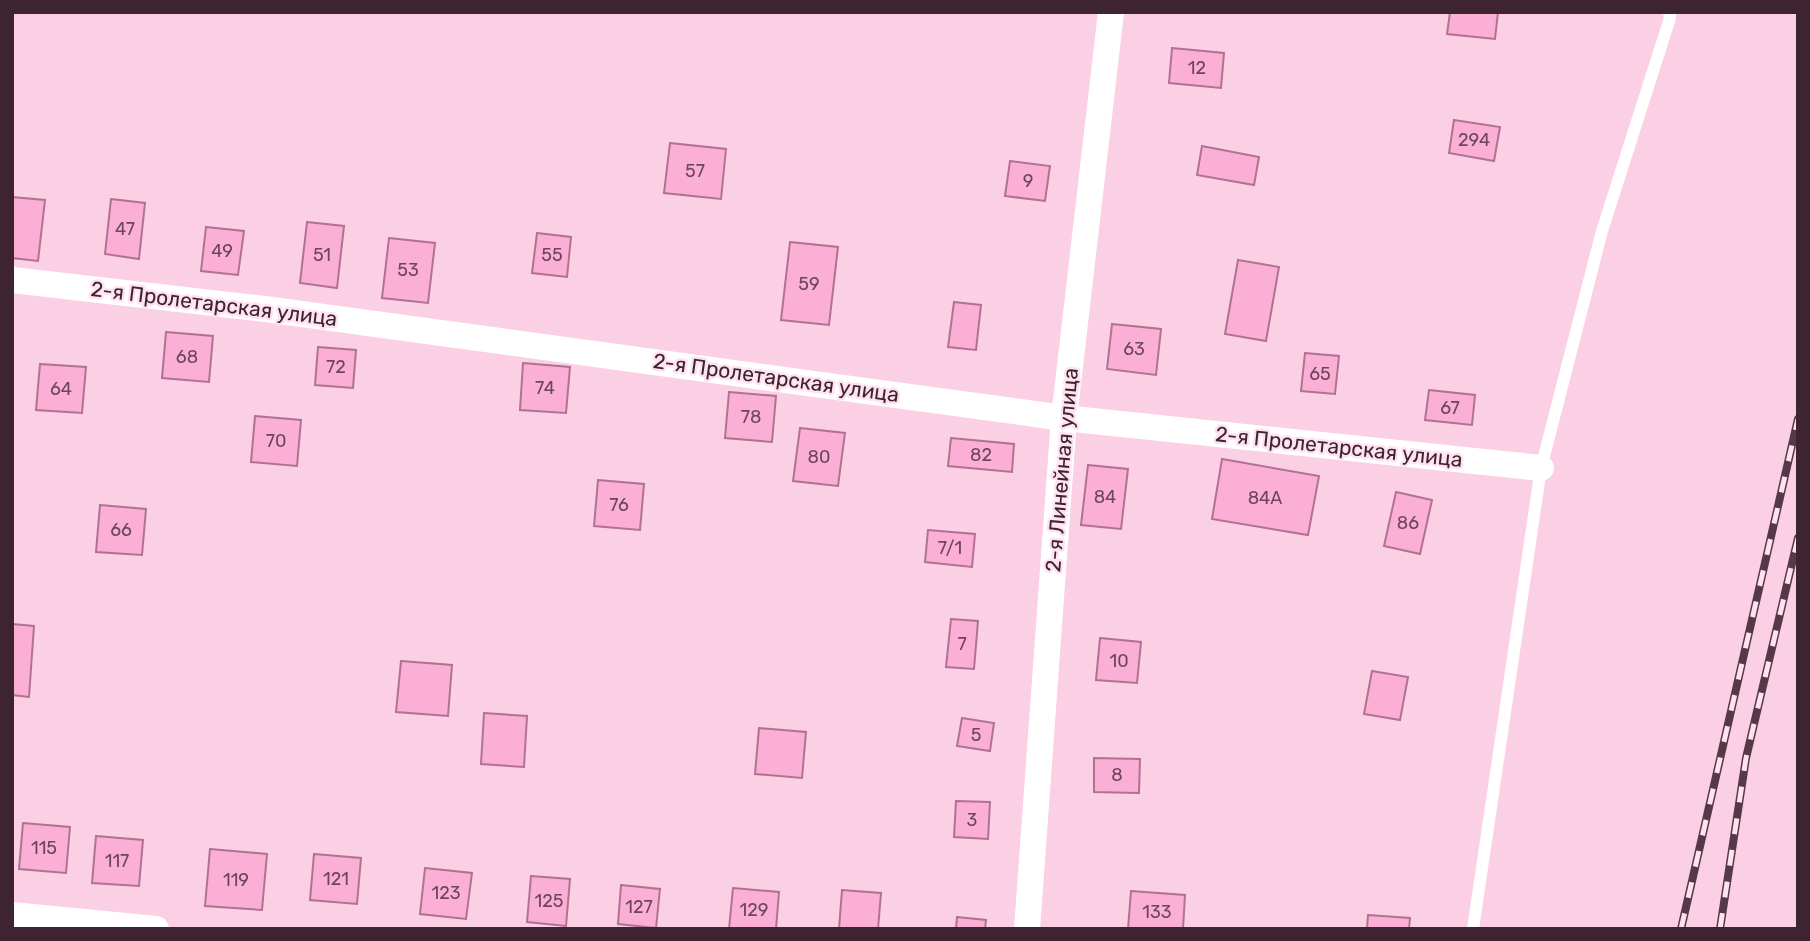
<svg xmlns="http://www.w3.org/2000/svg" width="1810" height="941" font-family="Rubik,sans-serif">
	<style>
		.building { fill: #fbafd4; stroke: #b17292; stroke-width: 2 }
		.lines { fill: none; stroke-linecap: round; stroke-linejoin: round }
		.service { stroke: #fff; stroke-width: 12 }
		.minor { stroke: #fff; stroke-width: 26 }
		.rail-casing { stroke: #563948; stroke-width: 8 }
		.rail { stroke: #ffe2ef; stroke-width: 5; stroke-dasharray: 16; stroke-linecap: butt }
		.labels { text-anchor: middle; stroke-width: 5; stroke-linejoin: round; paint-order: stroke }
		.number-label { font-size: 18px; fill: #6d465a }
		.street-label { font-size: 21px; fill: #3e2331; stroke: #ffe2ef }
	</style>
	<rect width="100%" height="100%" fill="#fbd0e4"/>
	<g class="building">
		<polygon points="1450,12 1498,12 1495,39 1447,34"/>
		<polygon points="1172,48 1224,53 1221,88 1169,83"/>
		<polygon points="1454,120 1500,127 1494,161 1449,153"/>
		<polygon points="670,143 726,149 721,199 664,193"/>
		<polygon points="1202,146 1259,157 1254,185 1197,175"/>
		<polygon points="1010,161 1050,166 1045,201 1005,196"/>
		<polygon points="12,197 45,200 38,261 12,258"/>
		<polygon points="111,199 145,203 139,259 105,254"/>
		<polygon points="307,222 344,226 337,288 300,283"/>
		<polygon points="206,227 244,231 238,275 201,271"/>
		<polygon points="537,233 571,237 567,277 532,273"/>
		<polygon points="389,238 435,243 428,303 382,298"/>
		<polygon points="790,242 838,247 829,325 781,320"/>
		<polygon points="1238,260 1279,267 1266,341 1225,334"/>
		<polygon points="954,302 981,305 976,350 948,347"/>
		<polygon points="1112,324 1161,329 1156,375 1107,369"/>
		<polygon points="166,332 213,336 209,382 162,378"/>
		<polygon points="318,347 356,350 353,388 315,385"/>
		<polygon points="1305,353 1339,356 1335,394 1301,391"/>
		<polygon points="523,363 570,367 566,413 520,410"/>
		<polygon points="40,364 86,367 82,413 36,410"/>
		<polygon points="1429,390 1475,395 1472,425 1425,420"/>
		<polygon points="729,392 776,396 772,442 725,438"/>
		<polygon points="255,416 301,420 297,466 251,462"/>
		<polygon points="800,428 845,433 838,486 793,481"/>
		<polygon points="951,438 1014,444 1012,472 948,466"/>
		<polygon points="1222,459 1319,476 1308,535 1212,519"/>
		<polygon points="1088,465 1128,469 1121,529 1081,525"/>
		<polygon points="598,480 644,484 640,530 594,526"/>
		<polygon points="1396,492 1432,500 1420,554 1384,546"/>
		<polygon points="100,505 146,509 142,555 96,552"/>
		<polygon points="928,530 975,534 972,567 925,562"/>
		<polygon points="951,619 978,621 974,669 946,667"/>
		<polygon points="12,624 34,626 29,697 12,695"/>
		<polygon points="1100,638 1141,642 1137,683 1096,680"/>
		<polygon points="401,661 452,665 448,716 396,712"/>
		<polygon points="1372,671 1408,677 1400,720 1364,714"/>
		<polygon points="484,713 527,716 524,767 481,764"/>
		<polygon points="962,718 994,723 990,751 957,746"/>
		<polygon points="759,728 806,732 802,778 755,774"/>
		<polygon points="1094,758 1140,759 1139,793 1094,792"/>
		<polygon points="956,801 990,802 988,839 954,837"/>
		<polygon points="23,823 70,827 66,873 19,869"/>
		<polygon points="96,836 143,840 139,886 92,883"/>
		<polygon points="210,849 267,854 262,910 205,906"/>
		<polygon points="314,854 361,858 357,904 310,900"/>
		<polygon points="425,868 472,873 466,919 420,914"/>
		<polygon points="531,876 570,879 566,926 527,922"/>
		<polygon points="621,885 660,889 656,928 618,924"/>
		<polygon points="733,888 779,892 776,929 729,929"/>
		<polygon points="842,890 881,893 878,929 839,929"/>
		<polygon points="1131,891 1185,895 1183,929 1128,929"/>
		<polygon points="1368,915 1410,918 1409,929 1367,929"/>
		<polygon points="957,917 986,920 985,929 956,929"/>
	</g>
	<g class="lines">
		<polyline class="service" points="1473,929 1541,468 1602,231 1670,18 1669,12"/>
		<g class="minor">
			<polyline points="12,280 265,309 1064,418 1541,468"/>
			<polyline points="12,915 156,929"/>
			<polyline points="1027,929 1064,418 1111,12"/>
		</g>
		<defs>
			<g id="rail">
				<polyline points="1681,929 1798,419"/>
				<polyline points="1720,929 1746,758 1798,538"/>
			</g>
		</defs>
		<use href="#rail" class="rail-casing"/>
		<use href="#rail" class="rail"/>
	</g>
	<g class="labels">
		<g class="number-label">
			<text x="1197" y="74">12</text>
			<text x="1474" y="146">294</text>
			<text x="695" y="177">57</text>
			<text x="1028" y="187">9</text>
			<text x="125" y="235">47</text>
			<text x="222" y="257">49</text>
			<text x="322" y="261">51</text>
			<text x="552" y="261">55</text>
			<text x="408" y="276">53</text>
			<text x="809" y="290">59</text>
			<text x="1134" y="355">63</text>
			<text x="187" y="363">68</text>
			<text x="336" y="373">72</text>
			<text x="1320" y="380">65</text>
			<text x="545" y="394">74</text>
			<text x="61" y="395">64</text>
			<text x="1450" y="414">67</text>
			<text x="751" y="423">78</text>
			<text x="276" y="447">70</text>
			<text x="981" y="461">82</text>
			<text x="819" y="463">80</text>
			<text x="1105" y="503">84</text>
			<text x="1265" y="504">84А</text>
			<text x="619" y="511">76</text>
			<text x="1408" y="529">86</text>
			<text x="121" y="536">66</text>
			<text x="950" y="554">7/1</text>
			<text x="962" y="650">7</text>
			<text x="1119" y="667">10</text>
			<text x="976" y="741">5</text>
			<text x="1117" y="781">8</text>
			<text x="972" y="826">3</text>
			<text x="44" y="854">115</text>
			<text x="117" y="867">117</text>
			<text x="336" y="885">121</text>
			<text x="236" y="886">119</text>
			<text x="446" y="899">123</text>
			<text x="549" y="907">125</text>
			<text x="639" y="913">127</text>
			<text x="754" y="916">129</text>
			<text x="1157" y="918">133</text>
		</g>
		<g class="street-label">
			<text transform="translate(214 304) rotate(7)" y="7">2-я Пролетарская улица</text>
			<text transform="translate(776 378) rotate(8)" y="7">2-я Пролетарская улица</text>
			<text transform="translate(1339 447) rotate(6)" y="7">2-я Пролетарская улица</text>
			<text transform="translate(1062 470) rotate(-85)" y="7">2-я Линейная улица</text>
		</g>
	</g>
	<rect width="1810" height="941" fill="none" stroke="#3e2331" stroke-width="28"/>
</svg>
